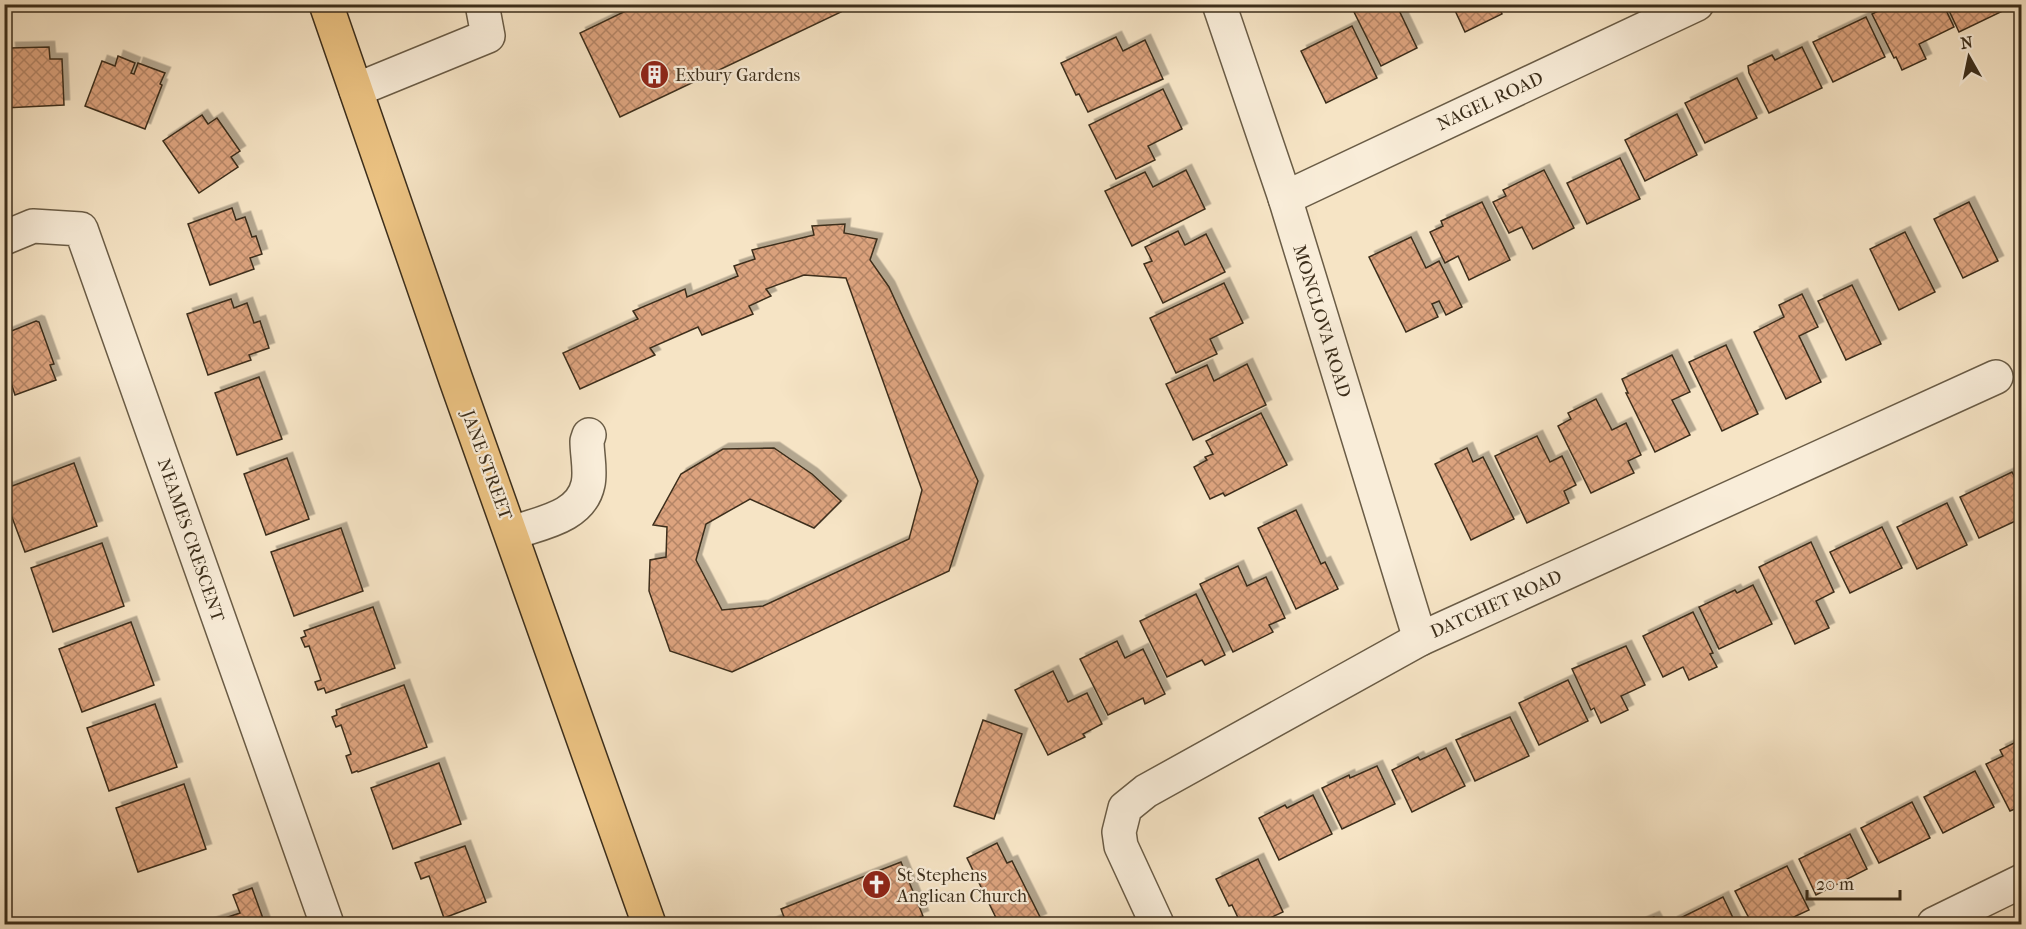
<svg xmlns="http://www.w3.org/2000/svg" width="2026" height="929" font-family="'IM FELL French Canon',serif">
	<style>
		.building { fill: url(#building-cross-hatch); stroke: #3c2e1b; stroke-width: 1.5; filter: url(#shadow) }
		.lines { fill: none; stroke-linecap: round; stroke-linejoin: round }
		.minor-casing { stroke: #6a5c46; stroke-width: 36 }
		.major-casing { stroke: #3c2e1b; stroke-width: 36 }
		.minor { stroke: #f9edd9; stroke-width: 33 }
		.major { stroke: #ebc282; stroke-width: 33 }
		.labels { text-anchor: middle; stroke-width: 4.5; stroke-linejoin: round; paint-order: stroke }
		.poi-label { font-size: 18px; fill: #3c2e1b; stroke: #f9edd9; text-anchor: start }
		.street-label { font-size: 18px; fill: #3c2e1b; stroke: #f9edd9 }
	</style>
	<defs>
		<pattern id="building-cross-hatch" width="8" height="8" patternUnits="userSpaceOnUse" patternTransform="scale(1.5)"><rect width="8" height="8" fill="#dca37e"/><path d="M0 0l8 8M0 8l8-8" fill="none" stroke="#b48566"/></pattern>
		<filter id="shadow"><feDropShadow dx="5.5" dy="-5.5" stdDeviation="0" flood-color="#0004"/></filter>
	</defs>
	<rect width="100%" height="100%" fill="#f6e4c5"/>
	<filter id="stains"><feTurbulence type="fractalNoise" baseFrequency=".00333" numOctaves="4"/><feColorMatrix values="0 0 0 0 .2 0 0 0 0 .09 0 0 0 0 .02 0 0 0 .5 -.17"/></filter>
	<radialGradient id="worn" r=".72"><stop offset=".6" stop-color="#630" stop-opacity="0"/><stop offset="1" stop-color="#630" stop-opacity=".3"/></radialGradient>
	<g class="building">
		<polygon points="640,4 837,4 841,12 620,117 580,33"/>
		<polygon points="1369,4 1396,4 1417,48 1381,66 1354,12"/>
		<polygon points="1452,4 1498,4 1502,14 1465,32"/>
		<polygon points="1892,4 1943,4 1954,27 1919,44 1926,59 1902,70 1896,57 1894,58 1872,14"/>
		<polygon points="1946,4 2007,4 2009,8 1959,32"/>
		<polygon points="1866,17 1885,57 1833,82 1813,42"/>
		<polygon points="1352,26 1377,78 1326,103 1301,51"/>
		<polygon points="1116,37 1123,51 1145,40 1163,79 1088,112 1079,94 1076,95 1061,63"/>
		<polygon points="49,47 50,59 62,59 64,105 4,108 4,59 11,59 10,48"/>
		<polygon points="1802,47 1822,88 1769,113 1749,73 1748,66 1772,55 1775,60"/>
		<polygon points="118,56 135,63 131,73 134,74 138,63 165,73 160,84 162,85 145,129 85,106 102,61 115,66"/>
		<polygon points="1737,78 1757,118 1705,143 1685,103"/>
		<polygon points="1163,89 1182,129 1148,146 1155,160 1116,179 1089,125"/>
		<polygon points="1677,114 1697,155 1645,181 1625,140"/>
		<polygon points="202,115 208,124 217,118 240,151 231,157 238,167 199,193 163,141"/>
		<polygon points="1620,158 1640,199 1587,224 1567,183"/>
		<polygon points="1186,170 1205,209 1132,246 1105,191 1145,172 1153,187"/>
		<polygon points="1544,170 1574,228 1533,249 1522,227 1509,233 1493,202 1506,196 1503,190"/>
		<polygon points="1482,202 1510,260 1469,280 1458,256 1445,263 1430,232 1443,226 1441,221"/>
		<polygon points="1969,202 1998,261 1963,278 1934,219"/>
		<polygon points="232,208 236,220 245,217 252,237 256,236 262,254 250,258 254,269 210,285 188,224"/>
		<polygon points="845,224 844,233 877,239 870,260 889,287 978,481 949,571 732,672 670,651 649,591 650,560 666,557 667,527 653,525 681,474 723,449 774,448 812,474 841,501 814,528 750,499 706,524 696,560 722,610 763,606 909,539 922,490 846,278 804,275 766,289 771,296 749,306 753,314 702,335 698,327 650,348 655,355 580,389 563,353 638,319 633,311 685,289 687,297 738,276 734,266 755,259 752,250 814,235 812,226"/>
		<polygon points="1178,231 1185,245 1206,234 1225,272 1163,303 1144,264 1152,261 1145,247"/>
		<polygon points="1905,232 1935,292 1899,310 1870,249"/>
		<polygon points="1411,237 1426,268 1439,261 1462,307 1446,315 1439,301 1432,304 1438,317 1406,332 1369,257"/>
		<polygon points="1224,283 1243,323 1210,339 1217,354 1176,373 1150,318"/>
		<polygon points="1852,285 1881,344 1846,360 1818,301"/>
		<polygon points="1802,294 1818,327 1799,336 1821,382 1786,399 1754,332 1784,317 1779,305"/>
		<polygon points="231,299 234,308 247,303 254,323 260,321 269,348 249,355 251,360 208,375 187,314"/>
		<polygon points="36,321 39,322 54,364 50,365 56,380 15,395 10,380 4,382 4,334"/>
		<polygon points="1726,345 1758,414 1722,431 1689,362"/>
		<polygon points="1672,355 1690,392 1672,400 1690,435 1655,452 1626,393 1628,393 1622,379"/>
		<polygon points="1247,364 1266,405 1193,440 1166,384 1207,365 1214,381"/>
		<polygon points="259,377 282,439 237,455 215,393"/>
		<polygon points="1596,399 1612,430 1626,423 1641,455 1628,461 1634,473 1591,493 1558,426 1571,419 1568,413"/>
		<polygon points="1261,413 1287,465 1225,496 1223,493 1210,499 1194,467 1207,460 1205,457 1213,454 1206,441"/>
		<polygon points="1537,436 1550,462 1562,456 1576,485 1564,491 1569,503 1527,523 1495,456"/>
		<polygon points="1467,448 1473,462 1483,457 1514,519 1471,540 1435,464"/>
		<polygon points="287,458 309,519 266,535 244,474"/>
		<polygon points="74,463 97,526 25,552 4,496 4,489"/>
		<polygon points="2012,472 2022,491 2022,518 1979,538 1960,497"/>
		<polygon points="1947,503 1967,545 1917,569 1897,527"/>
		<polygon points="1296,510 1321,564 1325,562 1338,589 1296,609 1258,528"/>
		<polygon points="1882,527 1902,568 1850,593 1830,552"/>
		<polygon points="341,528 363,591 294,616 271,552"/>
		<polygon points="1811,542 1834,592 1816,601 1829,628 1795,644 1759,567"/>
		<polygon points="102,543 124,606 53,632 31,568"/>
		<polygon points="1238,566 1247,586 1266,577 1285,618 1269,625 1273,632 1233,652 1200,584"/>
		<polygon points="1753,585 1772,624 1719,649 1699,607 1735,590 1737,593"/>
		<polygon points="1196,594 1225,655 1205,665 1202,660 1167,677 1140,621"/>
		<polygon points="373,607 395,668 326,693 324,688 318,690 315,682 321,680 309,646 305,647 301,638 306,636 304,631"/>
		<polygon points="1693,612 1713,653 1710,654 1717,667 1689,680 1683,667 1663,677 1643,636"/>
		<polygon points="131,622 154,685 82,712 59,649"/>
		<polygon points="1117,641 1125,658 1143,649 1165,694 1145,704 1143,698 1108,715 1080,659"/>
		<polygon points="1626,646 1645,685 1621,696 1628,710 1601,723 1594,708 1591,710 1572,669"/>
		<polygon points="1053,671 1068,702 1087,693 1102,724 1083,734 1085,737 1048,755 1015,690"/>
		<polygon points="1568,680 1588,721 1539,745 1519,703"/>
		<polygon points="404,685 427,747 358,772 357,771 352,773 346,756 351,754 341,725 336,727 332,717 337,715 336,710"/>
		<polygon points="155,704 177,767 109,791 87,728"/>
		<polygon points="1510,717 1529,756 1475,781 1456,740"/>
		<polygon points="983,720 1022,734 994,819 954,806"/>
		<polygon points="2016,742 2019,748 2022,747 2022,806 2010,811 1986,764 2003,756 2000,750"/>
		<polygon points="1446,748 1465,786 1412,812 1392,770 1418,757 1420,760"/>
		<polygon points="439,763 461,824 393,849 371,788"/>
		<polygon points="1377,766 1395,804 1342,829 1322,788 1349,775 1350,778"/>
		<polygon points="1975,771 1994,807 1943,833 1924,797"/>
		<polygon points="184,784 206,849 138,872 116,808"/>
		<polygon points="1313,795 1332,834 1279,860 1259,818 1285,805 1287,808"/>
		<polygon points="1912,802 1930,838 1879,863 1861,828"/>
		<polygon points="1850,834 1867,869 1816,895 1799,859"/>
		<polygon points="997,843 1007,863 1012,861 1041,919 1030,924 999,924 967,858"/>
		<polygon points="465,846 486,902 444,918 429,876 421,879 415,863"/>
		<polygon points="1258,859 1283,912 1257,924 1241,924 1232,905 1229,906 1216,879"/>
		<polygon points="901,862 923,916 907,922 908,924 768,924 784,917 781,909"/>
		<polygon points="1787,866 1809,910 1779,924 1752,924 1735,891"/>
		<polygon points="252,888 265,924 207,924 240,913 233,895"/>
		<polygon points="1723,897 1736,924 1673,924 1672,922"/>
		<polygon points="1654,917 1658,924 1638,924"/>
	</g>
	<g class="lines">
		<defs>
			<g id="minor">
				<polyline points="1219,4 1285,198 1420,639"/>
				<polyline points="356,90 488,36 482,4"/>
				<polyline points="1285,198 1697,4"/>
				<polyline points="4,238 33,226 81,229 327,924"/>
				<path d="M512 533C539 523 581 518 588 484 591 471 587 455 587 441L589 435"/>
				<polyline points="1157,924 1121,846 1119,832 1125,808 1146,791 1420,639 1996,377"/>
				<polyline points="1934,924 2022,881"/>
			</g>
			<polyline id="major" points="326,4 456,380 649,924"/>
		</defs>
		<use href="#minor" class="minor-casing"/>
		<use href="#major" class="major-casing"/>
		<use href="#minor" class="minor"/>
		<use href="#major" class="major"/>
	</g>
	<defs>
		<symbol id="building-disc" viewBox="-11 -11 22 22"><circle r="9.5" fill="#8f2418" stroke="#f9edd9"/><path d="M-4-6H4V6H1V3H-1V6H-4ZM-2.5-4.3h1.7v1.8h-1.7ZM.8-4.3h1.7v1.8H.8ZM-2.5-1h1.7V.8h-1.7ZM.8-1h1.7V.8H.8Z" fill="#fff"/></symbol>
		<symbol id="church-disc" viewBox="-11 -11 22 22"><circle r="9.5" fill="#8f2418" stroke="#f9edd9"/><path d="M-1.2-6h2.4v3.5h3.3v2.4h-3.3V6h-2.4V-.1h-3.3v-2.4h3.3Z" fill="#fff"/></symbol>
	</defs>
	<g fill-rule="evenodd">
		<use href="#building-disc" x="638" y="58" width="33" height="33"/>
		<use href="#church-disc" x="860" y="868" width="33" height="33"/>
	</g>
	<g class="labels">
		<g class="poi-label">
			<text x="675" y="81">Exbury Gardens</text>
			<text x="897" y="881">St Stephens<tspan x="897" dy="21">Anglican Church</tspan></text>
		</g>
		<g class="street-label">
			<text transform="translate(1490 101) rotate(-25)" y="6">NAGEL ROAD</text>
			<text transform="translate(1322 321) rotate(73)" y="6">MONCLOVA ROAD</text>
			<text transform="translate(487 465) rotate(70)" y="6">JANE STREET</text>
			<text transform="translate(191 540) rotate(71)" y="6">NEAMES CRESCENT</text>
			<text transform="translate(1496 604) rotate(-24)" y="6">DATCHET ROAD</text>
		</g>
	</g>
	<rect width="2026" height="929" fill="none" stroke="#f6e4c5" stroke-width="24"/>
	<rect x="6" y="6" width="2014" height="917" fill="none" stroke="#3c2e1b" stroke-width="3"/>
	<rect x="12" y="12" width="2002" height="905" fill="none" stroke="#3c2e1b" stroke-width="1.5"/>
	<g transform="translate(1969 57) rotate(351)" stroke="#f9edd9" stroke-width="4.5" paint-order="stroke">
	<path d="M0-4.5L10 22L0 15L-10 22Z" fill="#3c2e1b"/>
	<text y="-9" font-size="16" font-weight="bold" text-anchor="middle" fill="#3c2e1b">N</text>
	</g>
	<path d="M1807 890v9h93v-9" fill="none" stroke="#3c2e1b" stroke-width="3"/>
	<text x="1816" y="890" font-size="18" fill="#3c2e1b" stroke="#f9edd9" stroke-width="4.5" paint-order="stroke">20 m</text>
	<rect width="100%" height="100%" filter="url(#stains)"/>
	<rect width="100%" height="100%" fill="url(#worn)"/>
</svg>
